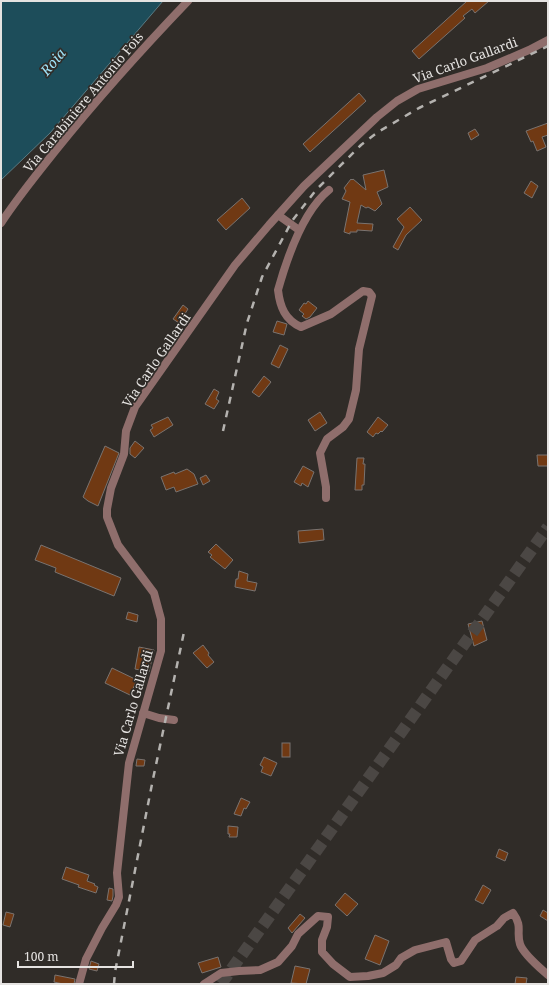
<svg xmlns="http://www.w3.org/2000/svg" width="549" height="985" font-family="'Noto Serif',serif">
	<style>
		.water { fill: #1d4d5a; stroke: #597a82 }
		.building { fill: #703913; stroke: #797370 }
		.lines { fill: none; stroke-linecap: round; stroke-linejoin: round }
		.motorway-tunnel { stroke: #4b4744; stroke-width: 12; stroke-dasharray: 12 6; stroke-linecap: butt }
		.minor { stroke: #8f6e6c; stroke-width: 8 }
		.rail { stroke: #b4b2af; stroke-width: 2.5; stroke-dasharray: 7 7; stroke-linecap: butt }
		.labels { text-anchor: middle; stroke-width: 3.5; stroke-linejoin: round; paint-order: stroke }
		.street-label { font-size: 13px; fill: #e5e3e1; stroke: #302c28 }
		.water-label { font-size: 14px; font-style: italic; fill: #9ee2f7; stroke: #302c28 }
	</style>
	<rect width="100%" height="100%" fill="#302c28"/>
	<polygon class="water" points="1,1 163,1 50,133 1,180"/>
	<g class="building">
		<polygon points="467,1 489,1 475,13 472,9 463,16 465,18 419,59 412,51"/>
		<polygon points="359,93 366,101 310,152 303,144"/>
		<polygon points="548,123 548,135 542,137 546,147 537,151 533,141 531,142 526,131"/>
		<polygon points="475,129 479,135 471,140 468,133"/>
		<polygon points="384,170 388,187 377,192 382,204 375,211 368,207 366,208 361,205 357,223 373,224 372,231 357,230 357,232 350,232 350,234 344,232 350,202 342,199 346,191 344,188 351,179 352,180 353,179 366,190 363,175"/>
		<polygon points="531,181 538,186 532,198 524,193"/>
		<polygon points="242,198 250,208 226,230 217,220"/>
		<polygon points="410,207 422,220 406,235 398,250 393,247 404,227 397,219"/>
		<polygon points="308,301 317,308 310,317 306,319 302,316 304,314 299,310 304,303 306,304"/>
		<polygon points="183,305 188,309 179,323 173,319"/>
		<polygon points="277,321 287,324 284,335 273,332"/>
		<polygon points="280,345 288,349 279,368 271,364"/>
		<polygon points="264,376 271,382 259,397 252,392"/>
		<polygon points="214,389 219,392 216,399 219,401 214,409 205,404"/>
		<polygon points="320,412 327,423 315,431 308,420"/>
		<polygon points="168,417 173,425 154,437 150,430 153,428 151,425"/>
		<polygon points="378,417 388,425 382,432 381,431 378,434 376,433 373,437 367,432"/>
		<polygon points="135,441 144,448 135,458 130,454 130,448"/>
		<polygon points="105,446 119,453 98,506 88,501 83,497"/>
		<polygon points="537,455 548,455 548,466 538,466"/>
		<polygon points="357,458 364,458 363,464 365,464 364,485 362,485 362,490 355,490"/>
		<polygon points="303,466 314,472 308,487 302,483 301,486 294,482"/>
		<polygon points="187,469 194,474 198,484 176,492 174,487 166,490 161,477 174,472 175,474"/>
		<polygon points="206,475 210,481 203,485 200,478"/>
		<polygon points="323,529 324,540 299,543 298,531"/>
		<polygon points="216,544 233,560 225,569 210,557 212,555 208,552"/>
		<polygon points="41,545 121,578 114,596 55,572 56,568 35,560"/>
		<polygon points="239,571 248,574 247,581 257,583 255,591 235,587 236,579 238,579"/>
		<polygon points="128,612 138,615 137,622 126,619"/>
		<polygon points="482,621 487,640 474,646 468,624"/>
		<polygon points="203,645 209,653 208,655 214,662 207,668 193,653"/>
		<polygon points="139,647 154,650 149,672 135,669"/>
		<polygon points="112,668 137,680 130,695 105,683"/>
		<rect x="282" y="743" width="8" height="14"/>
		<polygon points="264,757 277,763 271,776 261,772 263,767 260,765"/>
		<polygon points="137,759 145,760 144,766 136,766"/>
		<polygon points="241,798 250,802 246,809 244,808 241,816 234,814"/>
		<polygon points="228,826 238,827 237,837 229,837 230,834 228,834"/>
		<polygon points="499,849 508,853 505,861 496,857"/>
		<polygon points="66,867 89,875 87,881 95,884 94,885 98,887 96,893 78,887 79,885 62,879"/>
		<polygon points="483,885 491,890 483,904 475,900"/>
		<polygon points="109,888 113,889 113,896 112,901 107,900"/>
		<polygon points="345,893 358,904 347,916 335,905"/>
		<polygon points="543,910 548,913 548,921 540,916"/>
		<polygon points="6,912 14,914 10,927 3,925"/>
		<polygon points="300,914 305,918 292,933 288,928"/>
		<polygon points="375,935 389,941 380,965 365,959"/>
		<polygon points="218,957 221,967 202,973 198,963"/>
		<polygon points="91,961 99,964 97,971 89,969"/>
		<polygon points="295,966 310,969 306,984 291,983"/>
		<polygon points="55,975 75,979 74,984 63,984 54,982"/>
		<polygon points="516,977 527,978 526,984 515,984"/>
	</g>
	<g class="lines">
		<polyline class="motorway-tunnel" points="221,984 548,527"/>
		<g class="minor">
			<polyline points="278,215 299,230"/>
			<path d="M1 223C18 197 37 174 56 150 98 98 142 49 188 1"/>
			<path d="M326 498V487L320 453 327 439 343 427 349 419 356 390 359 349 372 296 369 292 363 291 331 314 301 327C285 320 280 307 278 290 287 258 303 211 329 190"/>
			<polyline points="143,713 159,718 174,720"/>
			<polyline points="79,984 86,959 102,928 116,905 119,897 117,873 129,763 161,651 161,619 154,593 118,545 107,517 107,509 111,488 124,454 126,431 135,407 235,265 269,225 304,186 377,117 397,101 418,89 487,68 529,50 548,40"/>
			<path d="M204 984 221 973 239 971 260 970 278 962 292 946 298 934 318 916 328 917 327 927 322 940V952L333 964 350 977 368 976 383 973 396 965 401 958 415 950 446 942 451 959 454 963 461 961 475 940 497 926 504 918 513 913C523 927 516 931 520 944 523 954 540 968 548 975"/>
		</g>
		<g class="rail">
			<polyline points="223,431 247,323 262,277 292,221 316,190 361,145 378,132 419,108 548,46"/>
			<polyline points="114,984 115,972 153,779 184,632"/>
		</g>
	</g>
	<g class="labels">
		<g class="street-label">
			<text transform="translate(465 60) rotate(-20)" y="5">Via Carlo Gallardi</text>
			<text transform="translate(83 102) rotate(-50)" y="5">Via Carabiniere Antonio Fois</text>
			<text transform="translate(156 360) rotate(-56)" y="5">Via Carlo Gallardi</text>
			<text transform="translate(133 703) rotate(-74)" y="5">Via Carlo Gallardi</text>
		</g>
		<g class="water-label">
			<text transform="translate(53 62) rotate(-50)" y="5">Roia</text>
		</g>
	</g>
	<rect width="549" height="985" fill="none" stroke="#e5e3e1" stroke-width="4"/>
	<path d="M18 961v6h115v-6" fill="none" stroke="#e5e3e1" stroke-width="2"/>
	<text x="24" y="961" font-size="12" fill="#e5e3e1" stroke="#302c28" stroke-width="3" paint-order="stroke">100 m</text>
</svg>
